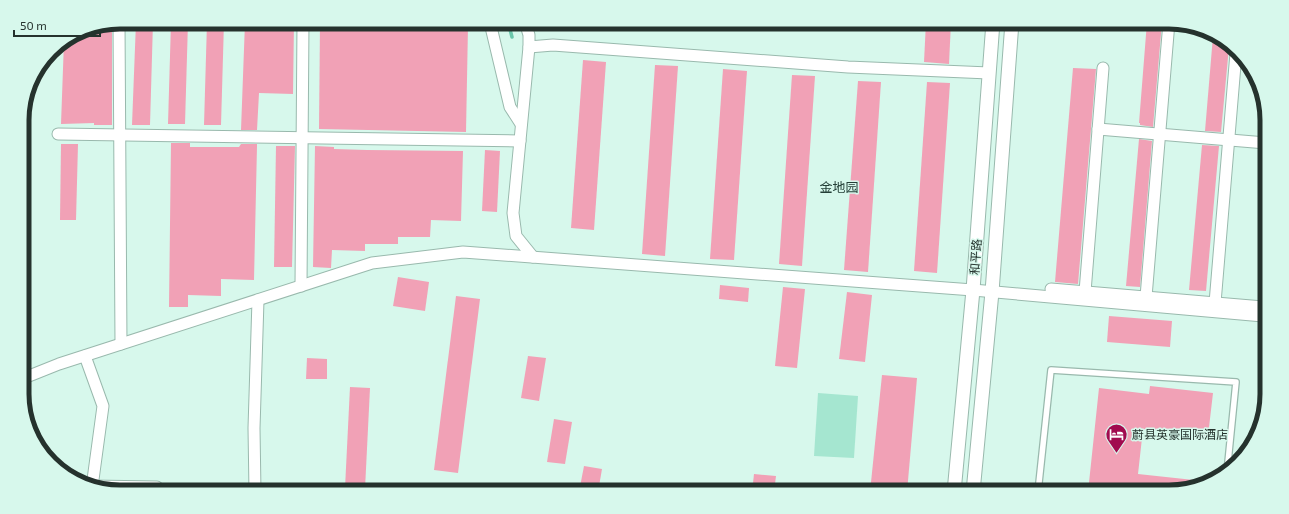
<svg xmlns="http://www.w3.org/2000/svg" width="1289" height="514" font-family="'Exo 2','Noto Sans SC',sans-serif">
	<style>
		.green { fill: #a5e6d0 }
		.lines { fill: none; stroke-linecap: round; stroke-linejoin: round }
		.stream { stroke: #6bc7ab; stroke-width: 3.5 }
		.building { fill: #f1a1b6 }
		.service-casing { stroke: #99b9ad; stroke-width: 8 }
		.minor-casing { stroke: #99b9ad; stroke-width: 13 }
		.tertiary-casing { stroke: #99b9ad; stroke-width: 15 }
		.service { stroke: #fff; stroke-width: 5.5 }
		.minor { stroke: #fff; stroke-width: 11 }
		.tertiary { stroke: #fff; stroke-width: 13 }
		.labels { text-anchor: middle; stroke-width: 3; stroke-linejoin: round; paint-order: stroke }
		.street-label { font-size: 12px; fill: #25322d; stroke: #d7f8ec }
		.poi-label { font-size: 12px; fill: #25322d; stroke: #d7f8ec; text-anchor: start }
		.neighbourhood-label { font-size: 13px; fill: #243f37; stroke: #d7f8ec }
		.rim { fill: none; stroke: #25322d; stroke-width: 5 }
	</style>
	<rect width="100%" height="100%" fill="#d7f8ec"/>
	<polygon class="green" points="818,393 858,396 854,458 814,456"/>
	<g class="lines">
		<polyline class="stream" points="508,22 512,37"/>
	</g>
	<g class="building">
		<polygon points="136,22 153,22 150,125 132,125"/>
		<polygon points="171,22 188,22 185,124 168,124"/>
		<polygon points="207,22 224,22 221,125 204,125"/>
		<polygon points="245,22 294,22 293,94 259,93 257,130 241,130"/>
		<polygon points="926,22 951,22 949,64 924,62"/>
		<polygon points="1147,22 1162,22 1153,127 1140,125 1140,123 1139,123"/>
		<polygon points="320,23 468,26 466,132 319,129"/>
		<polygon points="112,24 112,125 94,125 94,123 61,124 64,41 83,29"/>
		<polygon points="1213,36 1229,47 1221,132 1205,131"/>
		<polygon points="583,60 606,62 594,230 571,228"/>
		<polygon points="655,65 678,66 665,256 642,254"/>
		<polygon points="1073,68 1096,69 1078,284 1055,282"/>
		<polygon points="723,69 747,71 734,260 710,259"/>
		<polygon points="792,75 815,76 802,266 779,264"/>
		<polygon points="858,81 881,82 868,272 844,270"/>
		<polygon points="927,82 950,83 937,273 914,271"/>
		<polygon points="1139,139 1152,141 1140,287 1126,286"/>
		<polygon points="171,143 190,143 190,147 239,147 241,144 257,144 257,146 254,280 221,279 221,296 188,295 188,307 169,307"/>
		<polygon points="61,144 78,144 76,220 60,220"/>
		<polygon points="1202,145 1219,146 1206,291 1189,290"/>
		<polygon points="276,146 295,146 292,267 274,267"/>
		<polygon points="315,146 334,147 334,149 367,150 463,151 461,221 431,220 430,237 398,237 398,244 365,244 365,251 332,250 331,268 313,267"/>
		<polygon points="485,150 500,151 497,212 482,211"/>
		<polygon points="398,277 429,282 425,311 393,306"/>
		<polygon points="720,285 749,288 748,302 719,299"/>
		<polygon points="783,287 805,289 797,368 775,366"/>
		<polygon points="847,292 872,295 865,362 839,359"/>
		<polygon points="456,296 480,299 458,473 434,470"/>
		<polygon points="1109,316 1172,321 1170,347 1107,342"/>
		<polygon points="528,356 546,358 539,401 521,398"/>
		<polygon points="307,358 327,359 327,379 306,379"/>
		<polygon points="882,375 917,378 907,492 870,492"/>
		<polygon points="1150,386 1213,393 1208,436 1143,429 1138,474 1203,481 1175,492 1088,492 1099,388 1149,394"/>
		<polygon points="350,387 370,388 365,489 345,488"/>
		<polygon points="554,419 572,422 565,464 547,462"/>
		<polygon points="584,466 602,469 598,492 579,492"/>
		<polygon points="754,474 776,476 774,492 752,492"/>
	</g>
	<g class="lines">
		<defs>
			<g id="service">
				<polyline points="973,486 1038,492"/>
				<polyline points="1038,492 1051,370 1236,382 1227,472"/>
			</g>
			<g id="minor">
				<polyline points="119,22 121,344"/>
				<polyline points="486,22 491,27 510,107 521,124"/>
				<polyline points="525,22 529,35 529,47 553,45 848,67 989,73"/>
				<polyline points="529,47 513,213 516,236 533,257"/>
				<polyline points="1098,129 1266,143"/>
				<polyline points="58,134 520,141"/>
				<polyline points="301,286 303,22"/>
				<polyline points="1051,289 1263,307"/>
				<polyline points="1085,292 1103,68"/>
				<polyline points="1146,297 1169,22"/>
				<polyline points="1215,303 1236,53"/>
				<polyline points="85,356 103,406 92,487"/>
				<polyline points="24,378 59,364 372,263 463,252 973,290 1263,316"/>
				<polyline points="92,486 157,487 157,492"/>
				<polyline points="255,492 254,428 258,300"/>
			</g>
			<g id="tertiary">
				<polyline points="954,492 973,290 993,22"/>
				<polyline points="973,492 992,292 1012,22"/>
			</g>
		</defs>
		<use href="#service" class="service-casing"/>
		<use href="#minor" class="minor-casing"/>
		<use href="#tertiary" class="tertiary-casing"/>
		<use href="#service" class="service"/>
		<use href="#minor" class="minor"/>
		<use href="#tertiary" class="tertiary"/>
	</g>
	<defs>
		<symbol id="hotel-pin" viewBox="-11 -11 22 30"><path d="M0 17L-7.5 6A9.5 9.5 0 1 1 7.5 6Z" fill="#a10b4f" stroke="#d7f8ec"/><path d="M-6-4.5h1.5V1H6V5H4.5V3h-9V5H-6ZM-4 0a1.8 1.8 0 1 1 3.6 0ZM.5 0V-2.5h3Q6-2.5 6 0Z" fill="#fff"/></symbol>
	</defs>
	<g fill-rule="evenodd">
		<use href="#hotel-pin" x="1104" y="422" width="25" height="34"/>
	</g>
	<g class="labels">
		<g class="street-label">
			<text transform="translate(976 257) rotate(-86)" y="4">和平路</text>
		</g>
		<g class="poi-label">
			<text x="1132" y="439">蔚县英豪国际酒店</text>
		</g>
		<g class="neighbourhood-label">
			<text x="839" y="192">金地园</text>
		</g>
	</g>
	<path d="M0 0H1289V514H0ZM120 29H1169A91 91 0 0 1 1260 120V394A91 91 0 0 1 1169 485H120A91 91 0 0 1 29 394V120A91 91 0 0 1 120 29Z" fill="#d7f8ec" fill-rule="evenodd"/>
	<path class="rim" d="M120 29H1169A91 91 0 0 1 1260 120V394A91 91 0 0 1 1169 485H120A91 91 0 0 1 29 394V120A91 91 0 0 1 120 29Z"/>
	<path d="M14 30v6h86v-6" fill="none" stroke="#25322d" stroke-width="2"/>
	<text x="20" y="30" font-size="12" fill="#25322d" stroke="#d7f8ec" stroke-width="3" paint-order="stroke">50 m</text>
</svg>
